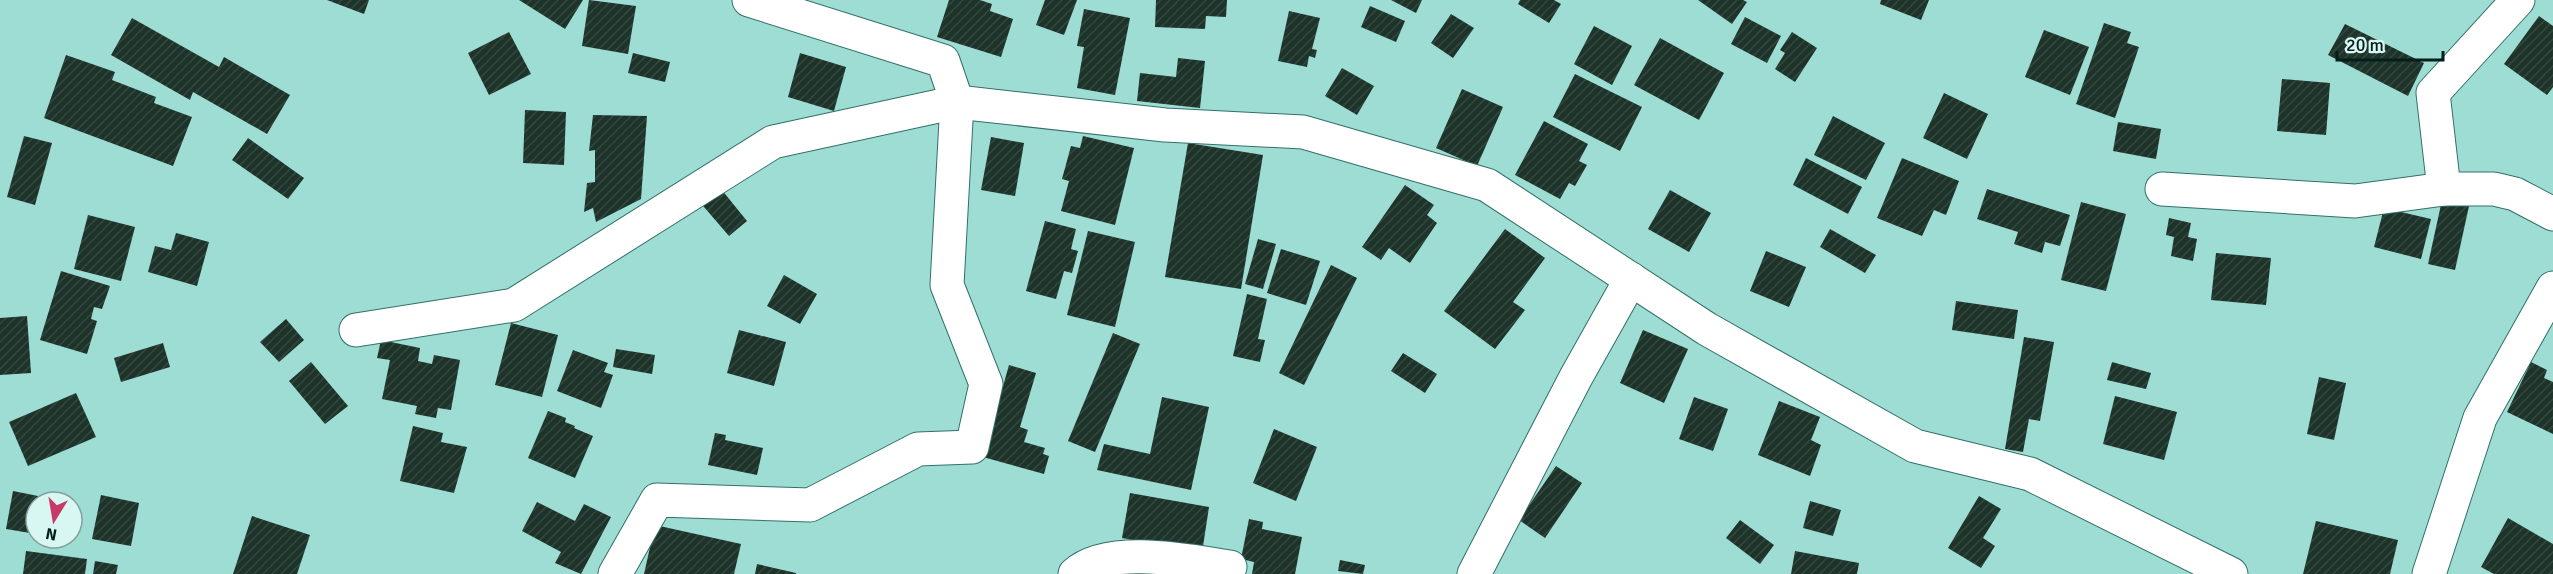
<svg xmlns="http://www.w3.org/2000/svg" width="2553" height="574" font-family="Signika,sans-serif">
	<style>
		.building { fill: url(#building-hatch) }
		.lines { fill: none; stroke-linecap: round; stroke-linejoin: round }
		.minor-casing { stroke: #327068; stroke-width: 35 }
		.minor { stroke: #fff; stroke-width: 33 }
	</style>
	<defs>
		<pattern id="building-hatch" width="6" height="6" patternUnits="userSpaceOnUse" patternTransform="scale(1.5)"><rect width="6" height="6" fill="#1e342a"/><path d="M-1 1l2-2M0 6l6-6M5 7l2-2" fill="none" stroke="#344840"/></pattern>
	</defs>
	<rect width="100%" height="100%" fill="#9eddd4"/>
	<g class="building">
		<polygon points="327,0 369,0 364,14"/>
		<polygon points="519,0 583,0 565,29"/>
		<polygon points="589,0 636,6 628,54 582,46"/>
		<polygon points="949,0 980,0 992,4 990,11 1013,19 1001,57 937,37"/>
		<polygon points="1045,0 1077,0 1064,35 1036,25"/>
		<polygon points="1156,0 1227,0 1226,17 1206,16 1205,29 1155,27"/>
		<polygon points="1391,0 1422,0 1416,13"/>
		<polygon points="1520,0 1554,0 1561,4 1549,23 1518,4"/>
		<polygon points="1698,0 1743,0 1747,2 1732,24"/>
		<polygon points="1881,0 1929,0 1921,20 1880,4"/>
		<polygon points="1370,6 1405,21 1396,42 1361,27"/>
		<polygon points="1084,9 1130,18 1115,95 1077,88 1084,47 1077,46"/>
		<polygon points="1289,11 1320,18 1312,49 1317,50 1315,58 1309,56 1307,67 1278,61"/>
		<polygon points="1451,14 1474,28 1453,58 1431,43"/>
		<polygon points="2539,16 2553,26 2553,87 2547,95 2504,64"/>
		<polygon points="1745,17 1781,36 1767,63 1731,44"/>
		<polygon points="132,18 219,67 224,57 290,95 267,134 193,92 190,100 111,55"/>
		<polygon points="2104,23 2131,32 2127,43 2139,47 2115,118 2076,104"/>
		<polygon points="2345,24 2424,63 2408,96 2328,55"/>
		<polygon points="1594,26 1632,46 1612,85 1574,64"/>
		<polygon points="2044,30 2089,47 2070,95 2025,77"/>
		<polygon points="509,32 531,74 489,95 468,53"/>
		<polygon points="1792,32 1817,48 1795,82 1775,69 1785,53 1780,50"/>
		<polygon points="1660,38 1724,73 1699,120 1634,85"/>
		<polygon points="633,53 670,62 665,82 628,73"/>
		<polygon points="800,53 846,67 834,111 788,97"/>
		<polygon points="66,55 115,72 112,80 156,97 154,103 192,117 173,166 44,118"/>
		<polygon points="1178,58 1205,61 1200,108 1137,101 1140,73 1176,77"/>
		<polygon points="1342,68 1374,86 1357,115 1325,96"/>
		<polygon points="1575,74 1642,107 1620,151 1553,117"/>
		<polygon points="2282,79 2330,83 2326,135 2277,131"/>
		<polygon points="1462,89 1503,107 1477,166 1436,148"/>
		<polygon points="1944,93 1988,114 1967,159 1923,138"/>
		<polygon points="525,110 566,112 564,165 523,163"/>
		<polygon points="593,115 647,116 641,199 596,222 593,208 584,212 587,183 595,182 595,150 589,151"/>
		<polygon points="1833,116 1885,143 1866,180 1814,155"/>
		<polygon points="1544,121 1588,144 1579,161 1587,165 1575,186 1569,183 1560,199 1515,175"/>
		<polygon points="2118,122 2161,129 2156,159 2113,151"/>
		<polygon points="24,136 52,143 35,205 7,197"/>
		<polygon points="1083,136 1134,148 1115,225 1061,211 1069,181 1062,179 1071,146 1080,148"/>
		<polygon points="991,137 1024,143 1015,196 981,190"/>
		<polygon points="248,138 304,178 288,199 232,160"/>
		<polygon points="1188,143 1263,155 1241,289 1165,277"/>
		<polygon points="1806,158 1862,187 1848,214 1793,185"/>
		<polygon points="1902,158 1959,181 1946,215 1934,210 1922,236 1877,218"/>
		<polygon points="717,184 747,221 729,236 698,200"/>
		<polygon points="1405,185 1434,205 1427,215 1437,223 1410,263 1389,248 1381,260 1362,247"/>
		<polygon points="1987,189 2070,215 2060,246 2045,242 2042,253 2014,244 2018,232 1977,219"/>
		<polygon points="1670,190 1711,213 1689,252 1648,229"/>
		<polygon points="2442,200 2469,206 2455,270 2428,264"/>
		<polygon points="2081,202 2126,214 2106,291 2061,280"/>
		<polygon points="2384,208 2431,219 2421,259 2374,247"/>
		<polygon points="88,215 135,227 121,281 74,269"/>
		<polygon points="2169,218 2191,223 2188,237 2197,239 2193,261 2171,256 2174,237 2166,235"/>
		<polygon points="1045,221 1076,229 1071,249 1078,251 1072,273 1064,271 1056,299 1026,291"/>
		<polygon points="1505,229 1545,258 1513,302 1525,310 1495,349 1444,311"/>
		<polygon points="1830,229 1876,255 1865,273 1820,247"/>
		<polygon points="1088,231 1135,242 1115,327 1067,315"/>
		<polygon points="176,233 209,242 197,286 148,272 155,246 171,250"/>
		<polygon points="1258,239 1276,244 1263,289 1245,284"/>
		<polygon points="1281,249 1320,261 1306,305 1267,293"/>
		<polygon points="1766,251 1806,267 1789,307 1750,291"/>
		<polygon points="2216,253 2271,258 2266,305 2211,300"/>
		<polygon points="1331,265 1357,278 1304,385 1279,373"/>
		<polygon points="61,271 110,286 102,309 94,307 91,319 97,321 87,354 40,340"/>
		<polygon points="784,275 817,294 800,324 767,306"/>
		<polygon points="1247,294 1267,299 1258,339 1265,340 1260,362 1233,356"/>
		<polygon points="1956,301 2018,310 2014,339 1952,330"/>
		<polygon points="27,316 31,373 0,375 0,318"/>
		<polygon points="286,319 304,340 279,362 260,342"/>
		<polygon points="511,323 558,335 542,397 495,385"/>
		<polygon points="739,330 786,342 774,386 727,373"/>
		<polygon points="1643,330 1688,349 1664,403 1620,383"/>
		<polygon points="1113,333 1140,344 1095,452 1068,441"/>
		<polygon points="2024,337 2054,342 2040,421 2029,419 2023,452 2005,449"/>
		<polygon points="381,340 420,348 418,361 432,364 434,355 460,360 451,410 438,408 436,418 415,414 417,406 382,399 390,360 377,358"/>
		<polygon points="163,343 170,367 121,382 114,358"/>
		<polygon points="616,349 655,355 652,374 613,367"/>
		<polygon points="573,350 608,363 604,372 613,375 601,408 557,391"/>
		<polygon points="1403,353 1437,374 1425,393 1391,371"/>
		<polygon points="311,362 348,406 325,424 289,381"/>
		<polygon points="2112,362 2151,373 2146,389 2107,380"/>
		<polygon points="2531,362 2547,370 2544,378 2553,382 2553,434 2507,412"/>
		<polygon points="1009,365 1036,373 1020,427 1028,430 1024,442 1045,448 1043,454 1049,456 1044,474 983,457"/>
		<polygon points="2319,377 2346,383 2334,440 2307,434"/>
		<polygon points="76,393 96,437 28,466 9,422"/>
		<polygon points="2115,396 2177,412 2164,460 2103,444"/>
		<polygon points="1162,397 1209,407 1191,490 1097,470 1104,444 1150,454"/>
		<polygon points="1694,397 1728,409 1713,451 1679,439"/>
		<polygon points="1779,401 1820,417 1811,440 1821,445 1810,476 1758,455"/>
		<polygon points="548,411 566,418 565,422 575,426 574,428 593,436 575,478 528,458"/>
		<polygon points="413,426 443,433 441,442 467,447 454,493 400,481"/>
		<polygon points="1274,429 1317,447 1296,501 1253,483"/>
		<polygon points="715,433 726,435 725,440 763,448 757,475 708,465"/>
		<polygon points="1556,466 1582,483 1545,538 1519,520"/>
		<polygon points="13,491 58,500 58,502 36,502 36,534 6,529"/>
		<polygon points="1130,493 1209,507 1202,553 1122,538"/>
		<polygon points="101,495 139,503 131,546 92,539"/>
		<polygon points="1979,496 2001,509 1983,538 1995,546 1981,568 1948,548"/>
		<polygon points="1810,501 1841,510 1833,536 1803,528"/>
		<polygon points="537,502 575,521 584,504 611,517 581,574 555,563 561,552 522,531"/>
		<polygon points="252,516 310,535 297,574 233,574"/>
		<polygon points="2508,518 2553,544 2553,574 2494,574 2481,567"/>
		<polygon points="1249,519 1263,522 1262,529 1302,537 1295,574 1252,574 1254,562 1241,559"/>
		<polygon points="1740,520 1774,545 1760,564 1726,538"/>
		<polygon points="2316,521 2398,540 2390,574 2303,574"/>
		<polygon points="655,525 741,544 734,574 644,574"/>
		<polygon points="26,551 87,559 85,574 23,574"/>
		<polygon points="1795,551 1859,563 1857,574 1791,574"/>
		<polygon points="1340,560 1365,565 1363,574 1338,571"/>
		<polygon points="95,561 118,565 116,574 93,574"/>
		<polygon points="757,564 796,573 796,574 755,574"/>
	</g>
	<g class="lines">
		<defs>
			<g id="minor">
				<polyline points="2162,189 2355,201 2444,189 2494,189 2515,194 2553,214"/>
				<polyline points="2444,189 2433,93 2518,0"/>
				<polyline points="356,330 514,305 773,142 957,102 1165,125 1303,132 1487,185 1707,329 1915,446 2030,474 2231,574"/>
				<polyline points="615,574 657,500 810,505 918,449 972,447 986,384 947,285 957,102 943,61 749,0"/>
				<path d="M1075 574C1108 544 1190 561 1230 567"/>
				<polyline points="1474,574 1576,377 1631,279"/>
				<polyline points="2429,574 2480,418 2553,288"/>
			</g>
		</defs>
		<use href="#minor" class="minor-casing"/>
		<use href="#minor" class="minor"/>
	</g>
	<g transform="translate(54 520) rotate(191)"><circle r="28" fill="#d8f7f2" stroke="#83a09c" stroke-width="1.5"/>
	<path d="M0-4.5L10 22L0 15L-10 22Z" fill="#c73a68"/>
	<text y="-9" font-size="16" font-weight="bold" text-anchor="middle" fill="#041e1b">N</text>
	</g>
	<path d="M2337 51v9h106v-9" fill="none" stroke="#041e1b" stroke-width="3"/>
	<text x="2346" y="51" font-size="18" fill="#041e1b" stroke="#d8f7f2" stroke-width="4.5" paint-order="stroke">20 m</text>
</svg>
